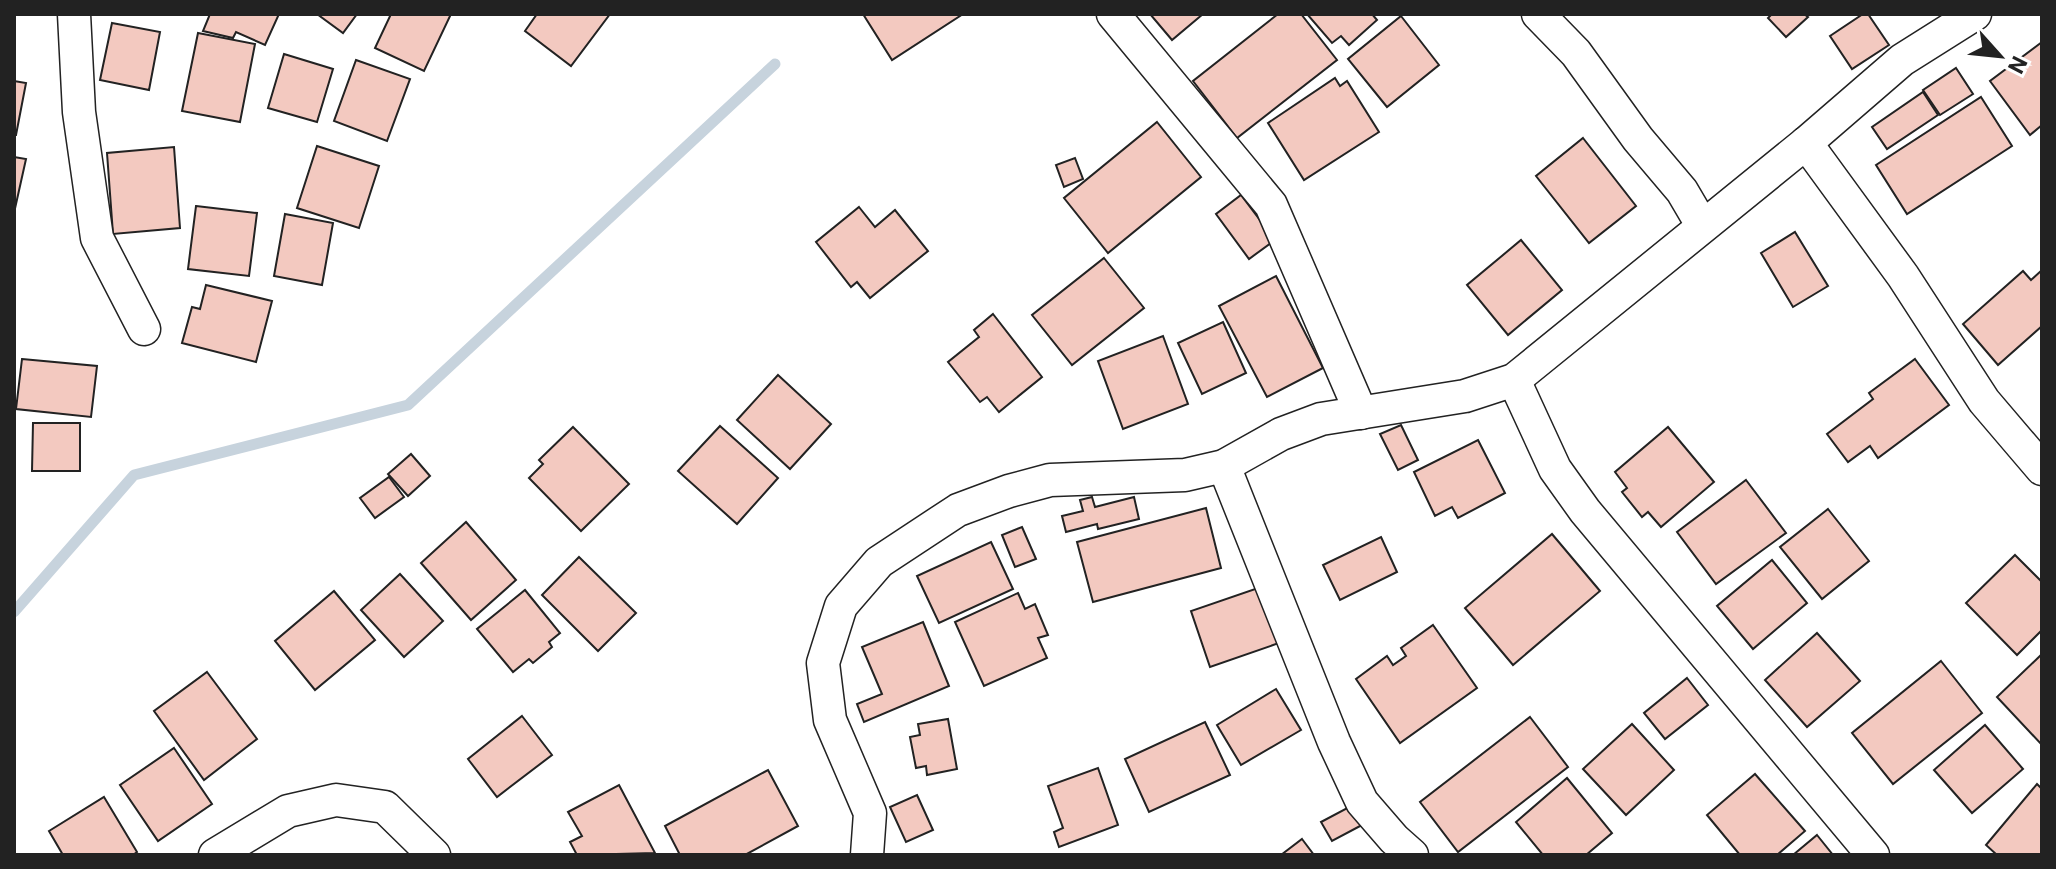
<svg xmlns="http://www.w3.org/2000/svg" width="2056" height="869" font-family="Roboto,sans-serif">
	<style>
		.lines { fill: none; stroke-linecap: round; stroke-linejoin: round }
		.stream { stroke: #c7d3dd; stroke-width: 11 }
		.building { fill: #f3c9c0; stroke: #222; stroke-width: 2 }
		.street-casing { stroke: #222; stroke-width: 35 }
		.street { stroke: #fff; stroke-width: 32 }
	</style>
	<rect width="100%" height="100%" fill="#fff"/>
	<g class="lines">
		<polyline class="stream" points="14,612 134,475 408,405 775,64"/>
	</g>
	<g class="building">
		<polygon points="210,14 279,14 265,45 236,32 233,38 203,31"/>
		<polygon points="317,14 357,14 343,33"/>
		<polygon points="391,14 451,14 424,71 375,48"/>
		<polygon points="537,14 610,14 571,66 525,31"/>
		<polygon points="863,14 963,14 892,60"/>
		<polygon points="1150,14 1203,14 1172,40"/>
		<polygon points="1278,14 1301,14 1337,60 1237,138 1193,81"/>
		<polygon points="1307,14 1372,14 1377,20 1349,45 1341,36 1332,43"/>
		<polygon points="1772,14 1804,14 1808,17 1786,37 1768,18"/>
		<polygon points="1863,14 1868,14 1889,45 1852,69 1830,36"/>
		<polygon points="1401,16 1439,65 1387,107 1348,59"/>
		<polygon points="112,23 160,32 149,90 100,80"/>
		<polygon points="198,33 255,44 240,122 182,111"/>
		<polygon points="2042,42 2042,125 2030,135 1990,81"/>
		<polygon points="284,54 333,69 317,122 268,108"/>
		<polygon points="356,60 410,79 387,141 334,121"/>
		<polygon points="1956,68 1973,94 1940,115 1923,90"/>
		<polygon points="1335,78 1340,86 1347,81 1379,132 1304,180 1268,123"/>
		<polygon points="14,81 26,83 16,135 14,135"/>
		<polygon points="1923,92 1938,115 1887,149 1872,127"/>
		<polygon points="1981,97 2012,146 1907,214 1876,165"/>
		<polygon points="1157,122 1201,177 1108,253 1064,198"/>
		<polygon points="1583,138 1636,206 1589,243 1536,176"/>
		<polygon points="317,146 379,166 359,228 297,208"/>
		<polygon points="174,147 180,228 113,234 107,153"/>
		<polygon points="14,157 26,159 14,213"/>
		<polygon points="1075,158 1083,179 1064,187 1056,165"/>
		<polygon points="1241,195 1275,240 1249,259 1216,214"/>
		<polygon points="196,206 257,213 249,276 188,269"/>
		<polygon points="859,207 875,227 895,210 928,251 870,298 857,282 851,287 816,242"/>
		<polygon points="285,214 333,223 322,285 274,276"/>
		<polygon points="1795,232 1828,286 1793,307 1761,253"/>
		<polygon points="1521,240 1562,290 1508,335 1467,285"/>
		<polygon points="1104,258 1144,308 1072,365 1032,315"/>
		<polygon points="2042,270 2042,326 1998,365 1963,324 2023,271 2031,280"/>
		<polygon points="1276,276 1323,368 1267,397 1219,306"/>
		<polygon points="206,285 272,301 256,362 182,343 192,307 200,309"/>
		<polygon points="993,314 1042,377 999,412 987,397 980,402 948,362 979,337 974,330"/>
		<polygon points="1223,322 1246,373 1202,394 1178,343"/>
		<polygon points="1163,336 1188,404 1123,429 1098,361"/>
		<polygon points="22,359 97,366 91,417 16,409"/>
		<polygon points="1915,359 1949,405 1878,458 1870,446 1848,462 1827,434 1873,399 1869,393"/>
		<polygon points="778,375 831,424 790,469 737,420"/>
		<polygon points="33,423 80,423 80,471 32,471"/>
		<polygon points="1401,425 1418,460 1398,470 1380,434"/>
		<polygon points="720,426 778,478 737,524 678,471"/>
		<polygon points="573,427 629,484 581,531 529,478 543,464 539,460"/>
		<polygon points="1668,427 1714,482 1661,527 1648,512 1642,517 1622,492 1627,488 1615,472"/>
		<polygon points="1478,440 1505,493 1458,518 1452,507 1435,516 1414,472"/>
		<polygon points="411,454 430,476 408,496 388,474"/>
		<polygon points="389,477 404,497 375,518 360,498"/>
		<polygon points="1746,480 1786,533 1716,584 1677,532"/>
		<polygon points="1092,497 1095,507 1134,497 1139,519 1098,529 1097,524 1066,532 1062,516 1083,511 1080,500"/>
		<polygon points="1206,508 1221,568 1093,602 1077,542"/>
		<polygon points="1828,509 1869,561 1822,599 1780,547"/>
		<polygon points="466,522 516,580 471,620 421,563"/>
		<polygon points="1022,527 1036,559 1015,567 1002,535"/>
		<polygon points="1552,534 1600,591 1513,665 1465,608"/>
		<polygon points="1381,537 1397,572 1340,600 1323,565"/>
		<polygon points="991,542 1013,589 939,623 917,576"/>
		<polygon points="2015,555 2042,582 2042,630 2017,655 1966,603"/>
		<polygon points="579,557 636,613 598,651 542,595"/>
		<polygon points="1772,560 1807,603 1753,649 1717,606"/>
		<polygon points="400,574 443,621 404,657 361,610"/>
		<polygon points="1261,587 1279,643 1210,667 1191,611"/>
		<polygon points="525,590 560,633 549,642 552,647 533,663 529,659 513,672 477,629"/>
		<polygon points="334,591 375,640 315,690 275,641"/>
		<polygon points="1018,593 1025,609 1035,604 1048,635 1038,638 1047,658 984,686 955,622"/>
		<polygon points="923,622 949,686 864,722 857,704 882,694 862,647"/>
		<polygon points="1433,625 1477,688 1400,743 1356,679 1387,656 1393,665 1406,656 1401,648"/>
		<polygon points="1817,633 1860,681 1807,727 1765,680"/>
		<polygon points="2041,655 2042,657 2042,745 1997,697"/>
		<polygon points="1941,661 1982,713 1893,784 1852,733"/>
		<polygon points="207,672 257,739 204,780 154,711"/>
		<polygon points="1687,678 1708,705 1665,739 1644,713"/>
		<polygon points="1276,689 1301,730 1241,765 1217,725"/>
		<polygon points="522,716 552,755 497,797 468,759"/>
		<polygon points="1530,717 1568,767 1458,852 1420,802"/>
		<polygon points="948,719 957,769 927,775 926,766 916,768 910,737 920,735 918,724"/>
		<polygon points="1205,722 1230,775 1149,812 1125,759"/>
		<polygon points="1632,724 1674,770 1626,815 1583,769"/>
		<polygon points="1985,725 2023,769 1972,813 1934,770"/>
		<polygon points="174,748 212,804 158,841 120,785"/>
		<polygon points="1098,768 1118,825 1059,847 1054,832 1063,828 1048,786"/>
		<polygon points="768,770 798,826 745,855 680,855 665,826"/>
		<polygon points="1755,774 1805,831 1777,855 1740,855 1707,815"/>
		<polygon points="1567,778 1612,833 1586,855 1543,855 1516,822"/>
		<polygon points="2037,784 2042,789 2042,855 1997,855 1986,845"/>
		<polygon points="619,785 655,853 577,855 570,842 582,836 568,812"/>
		<polygon points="917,795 933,830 906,842 890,807"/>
		<polygon points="104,797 137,852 133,855 63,855 49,831"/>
		<polygon points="1351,806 1362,825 1332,841 1321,822"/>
		<polygon points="1817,835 1833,855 1793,855"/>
		<polygon points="1302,839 1314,855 1281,855"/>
	</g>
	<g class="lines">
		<defs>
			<g id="street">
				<polyline points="74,14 79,112 97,238 144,329"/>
				<polyline points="1113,14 1271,205 1361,413"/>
				<polyline points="1538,14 1576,53 1638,139 1682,191 1702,225"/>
				<polyline points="1806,143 1903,276 1984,401 2042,469"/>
				<polyline points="1514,380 1555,469 1585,511 1873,855"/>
				<polyline points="1224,466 1334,742 1362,802 1394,839 1412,855"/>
				<polyline points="215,855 288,811 336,800 385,807 434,855"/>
				<polyline points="867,855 870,813 830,720 823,663 841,606 879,562 958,510 1009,491 1050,480 1185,475 1224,466 1281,434 1321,419 1465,396 1514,380 1806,143 1902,60 1975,14"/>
			</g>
		</defs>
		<use href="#street" class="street-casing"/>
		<use href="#street" class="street"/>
	</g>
	<rect width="2056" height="869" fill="none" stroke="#222222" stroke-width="32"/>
	<g transform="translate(2000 56) rotate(117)" stroke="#ffffff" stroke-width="6" paint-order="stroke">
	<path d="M0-6L14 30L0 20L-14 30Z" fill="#222222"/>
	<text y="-12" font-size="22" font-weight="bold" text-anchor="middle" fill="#222222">N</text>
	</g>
</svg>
